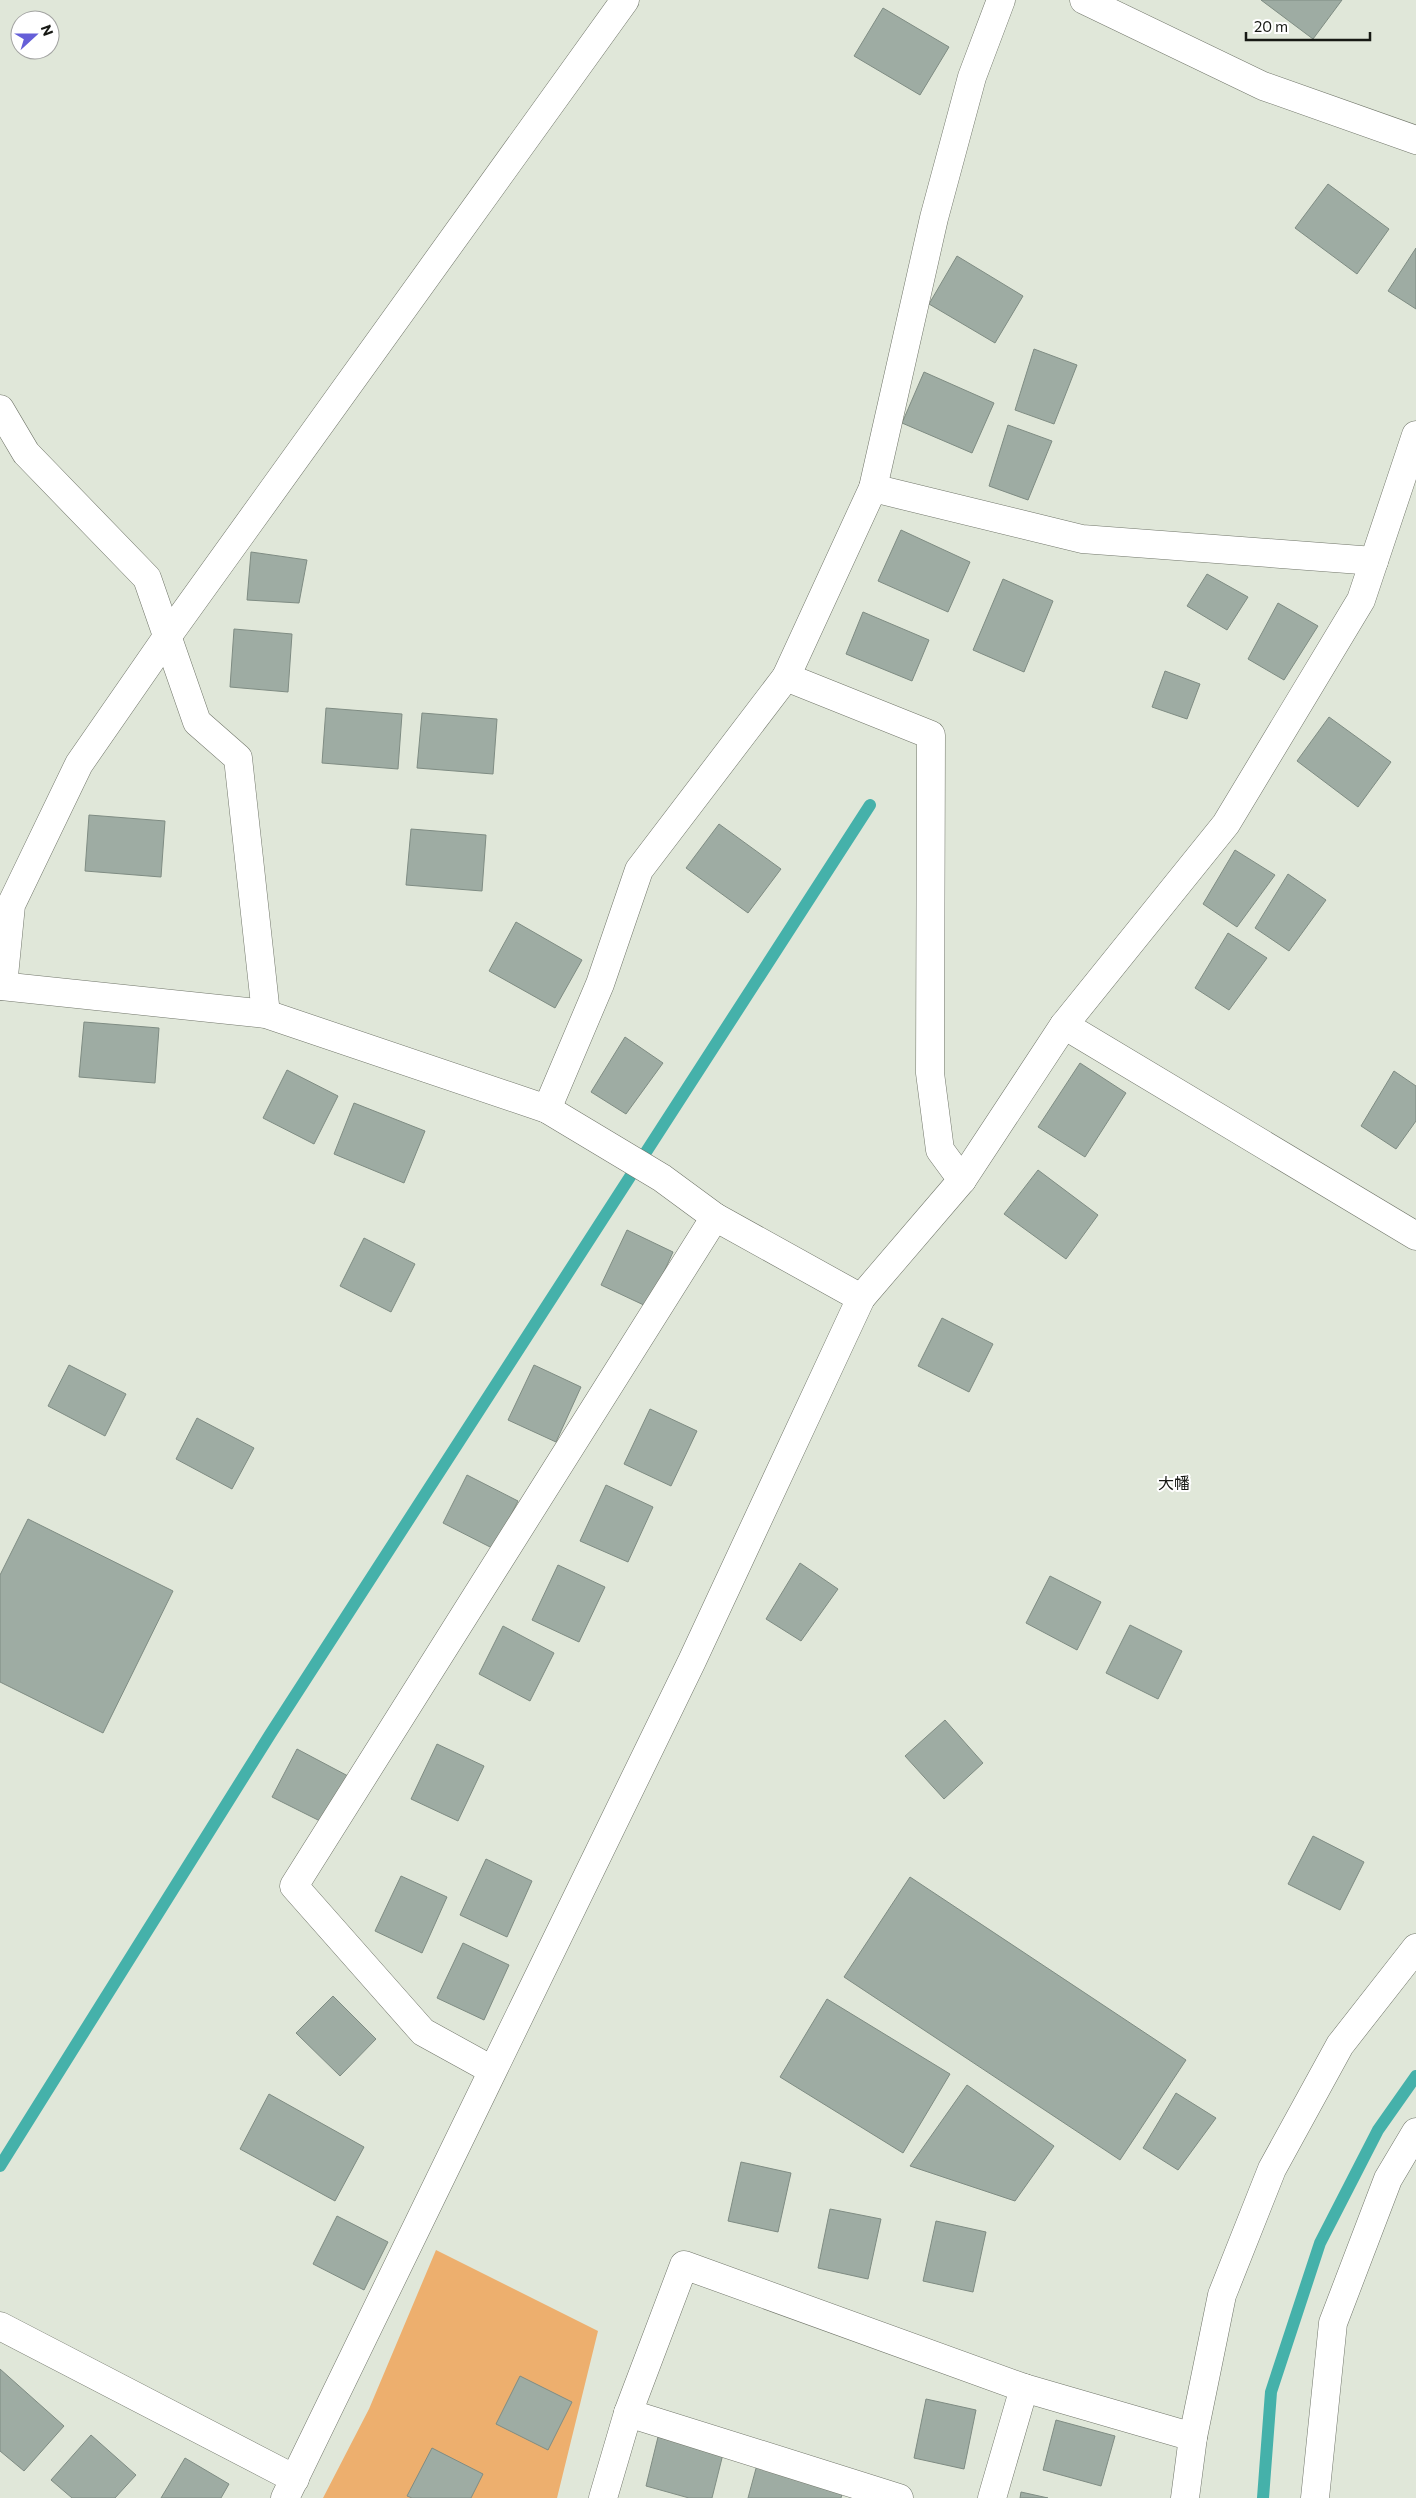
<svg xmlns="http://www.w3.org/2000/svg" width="1416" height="2498" font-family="Commissioner,'Noto Sans JP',sans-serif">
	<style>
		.green { fill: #edaf6e }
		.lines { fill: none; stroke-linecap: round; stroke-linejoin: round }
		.stream { stroke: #45b1aa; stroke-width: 12 }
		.building { fill: #9eaca3; stroke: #7f8c83 }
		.minor-casing { stroke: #71766a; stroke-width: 29 }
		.tertiary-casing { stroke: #71766a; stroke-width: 29 }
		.minor { stroke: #fff; stroke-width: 28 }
		.tertiary { stroke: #fff; stroke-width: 28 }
		.labels { text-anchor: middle; stroke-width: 4; stroke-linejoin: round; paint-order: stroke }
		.quarter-label { font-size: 16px; fill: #171914; stroke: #fff }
	</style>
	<rect width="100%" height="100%" fill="#e0e7d9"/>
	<polygon class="green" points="436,2250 598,2331 557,2498 323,2498 369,2409"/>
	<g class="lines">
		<g class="stream">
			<polyline points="0,2166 271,1733 870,805"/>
			<polyline points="1263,2498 1271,2392 1320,2243 1378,2130 1416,2076"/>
		</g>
	</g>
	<g class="building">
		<polygon points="1261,0 1342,0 1313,39"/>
		<polygon points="883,8 949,47 920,95 854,56"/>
		<polygon points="1328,184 1389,229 1357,274 1295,228"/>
		<polygon points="1416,248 1416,309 1388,291"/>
		<polygon points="957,256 1023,296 995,343 929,304"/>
		<polygon points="1034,349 1077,365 1054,424 1015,410"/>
		<polygon points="924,372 994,403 972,453 902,423"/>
		<polygon points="1008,425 1052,441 1028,500 989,486"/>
		<polygon points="901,530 970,562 948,612 878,581"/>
		<polygon points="251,552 307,560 299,603 247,600"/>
		<polygon points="1207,574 1248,597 1227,630 1187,606"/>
		<polygon points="1003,579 1053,601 1024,672 973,650"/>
		<polygon points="1278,603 1318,626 1284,680 1248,659"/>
		<polygon points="863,612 929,640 912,681 846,654"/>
		<polygon points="234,629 292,634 288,692 230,687"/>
		<polygon points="1165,671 1200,684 1187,719 1152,707"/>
		<polygon points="326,708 402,714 398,769 322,763"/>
		<polygon points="422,713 497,719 493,774 417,768"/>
		<polygon points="1329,717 1391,762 1358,807 1297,761"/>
		<polygon points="89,815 165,821 161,877 85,871"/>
		<polygon points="719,824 781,869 748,913 686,868"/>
		<polygon points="411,829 486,835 482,891 406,885"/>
		<polygon points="1235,850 1275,875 1237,927 1203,904"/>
		<polygon points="1288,874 1326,900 1289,951 1255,928"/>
		<polygon points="516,922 582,960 555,1008 489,971"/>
		<polygon points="1228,933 1267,958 1229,1010 1195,988"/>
		<polygon points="84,1022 159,1028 155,1083 79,1077"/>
		<polygon points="625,1037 663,1063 626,1114 591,1092"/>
		<polygon points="1080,1063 1126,1093 1085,1157 1038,1127"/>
		<polygon points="287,1070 338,1096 314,1144 263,1118"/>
		<polygon points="1394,1071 1416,1086 1416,1121 1396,1149 1361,1126"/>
		<polygon points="354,1103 425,1131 404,1183 334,1154"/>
		<polygon points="1038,1170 1098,1215 1066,1259 1004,1214"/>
		<polygon points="627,1230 673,1252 648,1307 601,1285"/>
		<polygon points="364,1238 415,1264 391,1312 340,1286"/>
		<polygon points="942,1318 993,1344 969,1392 918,1366"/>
		<polygon points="69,1365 126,1394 105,1436 48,1406"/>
		<polygon points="534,1365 581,1387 556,1442 508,1420"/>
		<polygon points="650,1409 697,1431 671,1486 624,1464"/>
		<polygon points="197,1418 254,1448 232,1489 176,1459"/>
		<polygon points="467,1475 518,1501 494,1549 443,1523"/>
		<polygon points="606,1485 653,1507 628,1562 580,1541"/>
		<polygon points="28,1519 173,1591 103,1733 0,1682 0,1575"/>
		<polygon points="800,1563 838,1589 801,1641 766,1619"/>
		<polygon points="558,1565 605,1587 579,1642 532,1620"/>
		<polygon points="1050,1576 1101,1602 1077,1650 1026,1623"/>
		<polygon points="1130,1625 1182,1651 1158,1699 1106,1673"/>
		<polygon points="503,1626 554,1653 530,1701 479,1674"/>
		<polygon points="945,1720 983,1763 944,1799 905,1756"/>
		<polygon points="437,1744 484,1766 458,1821 411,1799"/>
		<polygon points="297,1749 348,1776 324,1823 272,1797"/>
		<polygon points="1313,1836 1364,1862 1340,1910 1288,1884"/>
		<polygon points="486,1859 532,1881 507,1937 460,1915"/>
		<polygon points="401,1876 447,1897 422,1953 375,1931"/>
		<polygon points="910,1877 1186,2060 1120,2160 844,1977"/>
		<polygon points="463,1943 509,1965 484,2020 437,1998"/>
		<polygon points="333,1996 376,2039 340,2076 296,2033"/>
		<polygon points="827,1999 950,2074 903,2153 780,2077"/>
		<polygon points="967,2085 1054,2146 1015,2201 910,2166"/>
		<polygon points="1176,2093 1216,2118 1178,2170 1143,2148"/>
		<polygon points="269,2094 364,2147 335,2201 240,2149"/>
		<polygon points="741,2162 791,2173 778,2232 728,2221"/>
		<polygon points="830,2209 881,2219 868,2279 818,2268"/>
		<polygon points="337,2216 388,2242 364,2290 313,2264"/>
		<polygon points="936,2221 986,2232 973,2292 923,2281"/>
		<polygon points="0,2369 64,2426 24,2471 0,2451"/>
		<polygon points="520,2376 572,2402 548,2450 496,2424"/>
		<polygon points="926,2399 976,2410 964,2469 914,2458"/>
		<polygon points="1056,2420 1115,2436 1101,2486 1043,2470"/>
		<polygon points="91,2435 136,2475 115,2498 72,2498 51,2480"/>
		<polygon points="658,2437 723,2454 712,2498 689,2498 646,2486"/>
		<polygon points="432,2448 483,2474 471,2498 412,2498 407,2496"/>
		<polygon points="185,2458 229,2484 221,2498 161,2498"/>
		<polygon points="758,2461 844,2486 841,2498 748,2498"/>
		<polygon points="1021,2492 1048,2498 1020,2498"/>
	</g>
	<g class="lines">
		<defs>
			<g id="minor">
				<polyline points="0,409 26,453 147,578 197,722 238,758 266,1014"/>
				<polyline points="873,488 1082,539 1374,561"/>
				<polyline points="786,677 931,735 930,1073 940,1150 962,1180"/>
				<polyline points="0,986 266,1014 547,1109 662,1178 715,1217 861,1298"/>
				<polyline points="3,986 11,905 79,764 167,637 625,0"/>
				<polyline points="1064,1025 1416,1236"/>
				<polyline points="547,1109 600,984 639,870 786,677 873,488 934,218 972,77 1001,0"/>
				<polyline points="492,2070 423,2032 294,1886 715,1217"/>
				<polyline points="0,2326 295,2479"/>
				<polyline points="628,2413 899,2498"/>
				<polyline points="285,2498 692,1661 861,1298 962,1180 1064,1025 1226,824 1361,600 1416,435"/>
				<polyline points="603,2498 628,2413 684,2265 1024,2388 1193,2437"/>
				<polyline points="992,2498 1024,2388"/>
				<polyline points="1315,2498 1333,2323 1388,2179 1416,2132"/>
			</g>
			<g id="tertiary">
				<polyline points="1084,0 1263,86 1416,140"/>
				<polyline points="1185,2498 1193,2437 1222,2295 1272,2169 1340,2045 1416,1948"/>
			</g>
		</defs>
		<use href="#minor" class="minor-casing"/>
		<use href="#tertiary" class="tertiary-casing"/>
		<use href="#minor" class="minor"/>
		<use href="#tertiary" class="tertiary"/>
	</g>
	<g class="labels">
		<g class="quarter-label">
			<text x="1174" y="1489">大幡</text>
		</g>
	</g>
	<g transform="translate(35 35) rotate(69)"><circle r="24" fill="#ffffff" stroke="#a2a3a1"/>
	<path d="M0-4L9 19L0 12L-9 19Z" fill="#655fd8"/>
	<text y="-8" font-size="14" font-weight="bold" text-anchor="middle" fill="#171914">N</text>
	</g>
	<path d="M1246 32v8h124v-8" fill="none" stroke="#171914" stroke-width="2.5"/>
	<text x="1254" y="32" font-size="15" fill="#171914" stroke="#ffffff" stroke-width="4" paint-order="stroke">20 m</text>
</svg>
